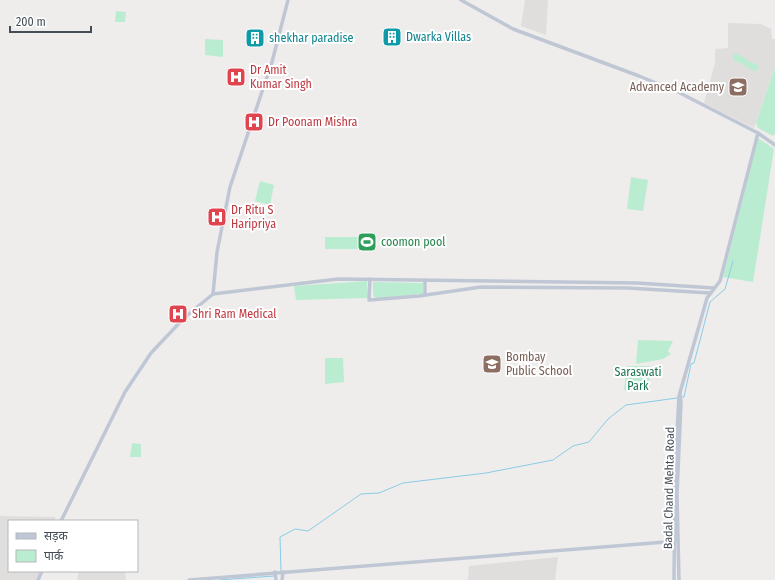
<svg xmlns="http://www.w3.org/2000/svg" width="775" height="580" font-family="'Fira Sans Condensed','Noto Sans Devanagari',sans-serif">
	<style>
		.education { fill: #e0dddd }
		.green { fill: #baecd1 }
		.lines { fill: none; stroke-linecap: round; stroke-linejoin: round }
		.stream { stroke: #89cce7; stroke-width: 1 }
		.secondary { stroke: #bfc7d5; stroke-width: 3.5 }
		.labels { text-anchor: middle; stroke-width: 4; stroke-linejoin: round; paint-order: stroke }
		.culture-label { font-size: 12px; fill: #0d838f; stroke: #fff; text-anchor: start }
		.health-label { font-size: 12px; fill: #be3a42; stroke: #fff; text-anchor: start }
		.education-label { font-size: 12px; fill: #785e54; stroke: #fff; text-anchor: end }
		.leisure-label { font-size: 12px; fill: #27864d; stroke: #fff; text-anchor: start }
		.park-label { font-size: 12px; fill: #1a754f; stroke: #fff }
		.street-label { font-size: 12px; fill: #454e58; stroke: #fff }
	</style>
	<rect width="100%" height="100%" fill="#efecec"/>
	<g class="education">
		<polygon points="525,0 548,0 546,35 521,26"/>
		<polygon points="728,23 761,24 771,29 772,39 775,39 775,67 754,128 704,103 715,63 715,49 728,48"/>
		<polygon points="0,516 55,517 55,521 9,521 9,571 40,571 36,580 0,580"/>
		<polygon points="558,557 555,580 468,580 469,566"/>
		<polygon points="79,571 125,571 126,580 77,580"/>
	</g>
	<g class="green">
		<polygon points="116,11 126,12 125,22 115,22"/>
		<polygon points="205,39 223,40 223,57 205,55"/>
		<polygon points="735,53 747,59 744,65 732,59"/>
		<polygon points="747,60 759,66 756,72 744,66"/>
		<polygon points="775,67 775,133 773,136 758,128 756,123"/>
		<polygon points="758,138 774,149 753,282 723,277"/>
		<polygon points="631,177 648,180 643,211 627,209"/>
		<polygon points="260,181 274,185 270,205 255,201"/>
		<rect x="325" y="237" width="35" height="12"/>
		<polygon points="367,281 368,297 367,298 296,300 294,286"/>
		<polygon points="373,282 423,283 423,294 377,298 373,296"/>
		<polygon points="638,340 673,341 668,351 671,354 663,359 636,364"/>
		<polygon points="325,358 343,358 344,382 325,384"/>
		<polygon points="627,366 650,366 649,391 624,390"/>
		<polygon points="132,443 141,444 141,457 130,457"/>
	</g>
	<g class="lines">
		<g class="stream">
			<polyline points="682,397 684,397 691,364 694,363 710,302 725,289 733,261"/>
			<polyline points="281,571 280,537 295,529 308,531 361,494 379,493 403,483 486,473 553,460 573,446 589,442 608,419 626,405 677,398"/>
			<polyline points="219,580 274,576"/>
		</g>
		<g class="secondary">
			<polyline points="461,0 513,29 639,76 678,92 758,133 775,145"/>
			<polyline points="370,279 369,300 419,296 481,287 628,288 710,293"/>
			<polyline points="213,294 217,252 230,187 272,62 288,0"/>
			<polyline points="425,294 425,280"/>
			<polyline points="61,521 125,392 151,353 184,318 213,294 338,279 637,283 714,288"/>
			<polyline points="275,572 276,580"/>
			<polyline points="38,580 42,571"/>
			<polyline points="189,580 678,541"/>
			<polyline points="282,580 283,572"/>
			<polyline points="674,580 675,468 679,396 707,298 720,281 758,133"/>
			<polyline points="679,580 677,495 681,402 680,394"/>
		</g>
	</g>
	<defs>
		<symbol id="building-square" viewBox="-11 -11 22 22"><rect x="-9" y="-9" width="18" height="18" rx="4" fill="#0f9aa8" stroke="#fff"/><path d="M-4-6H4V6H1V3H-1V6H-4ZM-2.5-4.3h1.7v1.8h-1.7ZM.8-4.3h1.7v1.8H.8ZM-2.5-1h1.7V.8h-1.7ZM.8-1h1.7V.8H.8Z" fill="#fff"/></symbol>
		<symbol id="hospital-square" viewBox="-11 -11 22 22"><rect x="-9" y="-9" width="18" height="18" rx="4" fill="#e0444e" stroke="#fff"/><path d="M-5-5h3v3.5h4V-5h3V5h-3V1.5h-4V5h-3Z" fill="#fff"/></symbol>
		<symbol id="university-square" viewBox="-11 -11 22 22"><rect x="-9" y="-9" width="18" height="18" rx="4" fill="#8d6e63" stroke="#fff"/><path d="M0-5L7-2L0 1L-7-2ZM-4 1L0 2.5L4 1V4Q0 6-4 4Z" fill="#fff"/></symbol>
		<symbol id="stadium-square" viewBox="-11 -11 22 22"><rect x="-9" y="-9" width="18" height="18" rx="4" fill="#2e9e5b" stroke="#fff"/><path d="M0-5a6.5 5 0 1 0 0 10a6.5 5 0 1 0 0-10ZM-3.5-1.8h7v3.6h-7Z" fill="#fff"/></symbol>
		<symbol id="school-square" viewBox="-11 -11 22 22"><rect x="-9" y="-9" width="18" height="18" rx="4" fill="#8d6e63" stroke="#fff"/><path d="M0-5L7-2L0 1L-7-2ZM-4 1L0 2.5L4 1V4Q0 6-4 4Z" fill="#fff"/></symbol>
	</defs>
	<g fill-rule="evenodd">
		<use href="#building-square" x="381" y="26" width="22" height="22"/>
		<use href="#building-square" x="244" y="27" width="22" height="22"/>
		<use href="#hospital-square" x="225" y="66" width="22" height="22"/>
		<use href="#university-square" x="727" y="76" width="22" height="22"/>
		<use href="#hospital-square" x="243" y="111" width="22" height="22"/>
		<use href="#hospital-square" x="206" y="206" width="22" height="22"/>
		<use href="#stadium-square" x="356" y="231" width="22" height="22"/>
		<use href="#hospital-square" x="167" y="303" width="22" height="22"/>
		<use href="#school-square" x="481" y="353" width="22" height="22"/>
	</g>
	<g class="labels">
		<g class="culture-label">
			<text x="406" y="41">Dwarka Villas</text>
			<text x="269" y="42">shekhar paradise</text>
		</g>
		<g class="health-label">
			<text x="250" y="74">Dr Amit<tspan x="250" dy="14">Kumar Singh</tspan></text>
			<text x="268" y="126">Dr Poonam Mishra</text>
			<text x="231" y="214">Dr Ritu S<tspan x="231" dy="14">Haripriya</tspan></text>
			<text x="192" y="318">Shri Ram Medical</text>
		</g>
		<g class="education-label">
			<text x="724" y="91">Advanced Academy</text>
			<text x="506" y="361" text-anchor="start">Bombay<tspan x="506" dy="14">Public School</tspan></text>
		</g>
		<g class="leisure-label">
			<text x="381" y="246">coomon pool</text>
		</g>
		<g class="park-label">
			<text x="638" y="376">Saraswati<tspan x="638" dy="14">Park</tspan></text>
		</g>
		<g class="street-label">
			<text transform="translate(669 488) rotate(-89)" y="4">Badal Chand Mehta Road</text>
		</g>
	</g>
	<rect x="8" y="520" width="130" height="52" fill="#ffffff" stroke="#b5b8bc"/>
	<rect x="16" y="533" width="20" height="6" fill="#bfc7d5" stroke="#b5b8bc"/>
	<text x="44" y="540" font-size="12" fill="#454e58">सड़क</text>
	<rect x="16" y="550" width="20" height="12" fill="#baecd1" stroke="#b5b8bc"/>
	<text x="44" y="560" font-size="12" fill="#454e58">पार्क</text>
	<path d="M10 26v6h81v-6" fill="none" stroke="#454e58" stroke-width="2"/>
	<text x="16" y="26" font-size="12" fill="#454e58" stroke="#ffffff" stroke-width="3" paint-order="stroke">200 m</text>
</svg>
